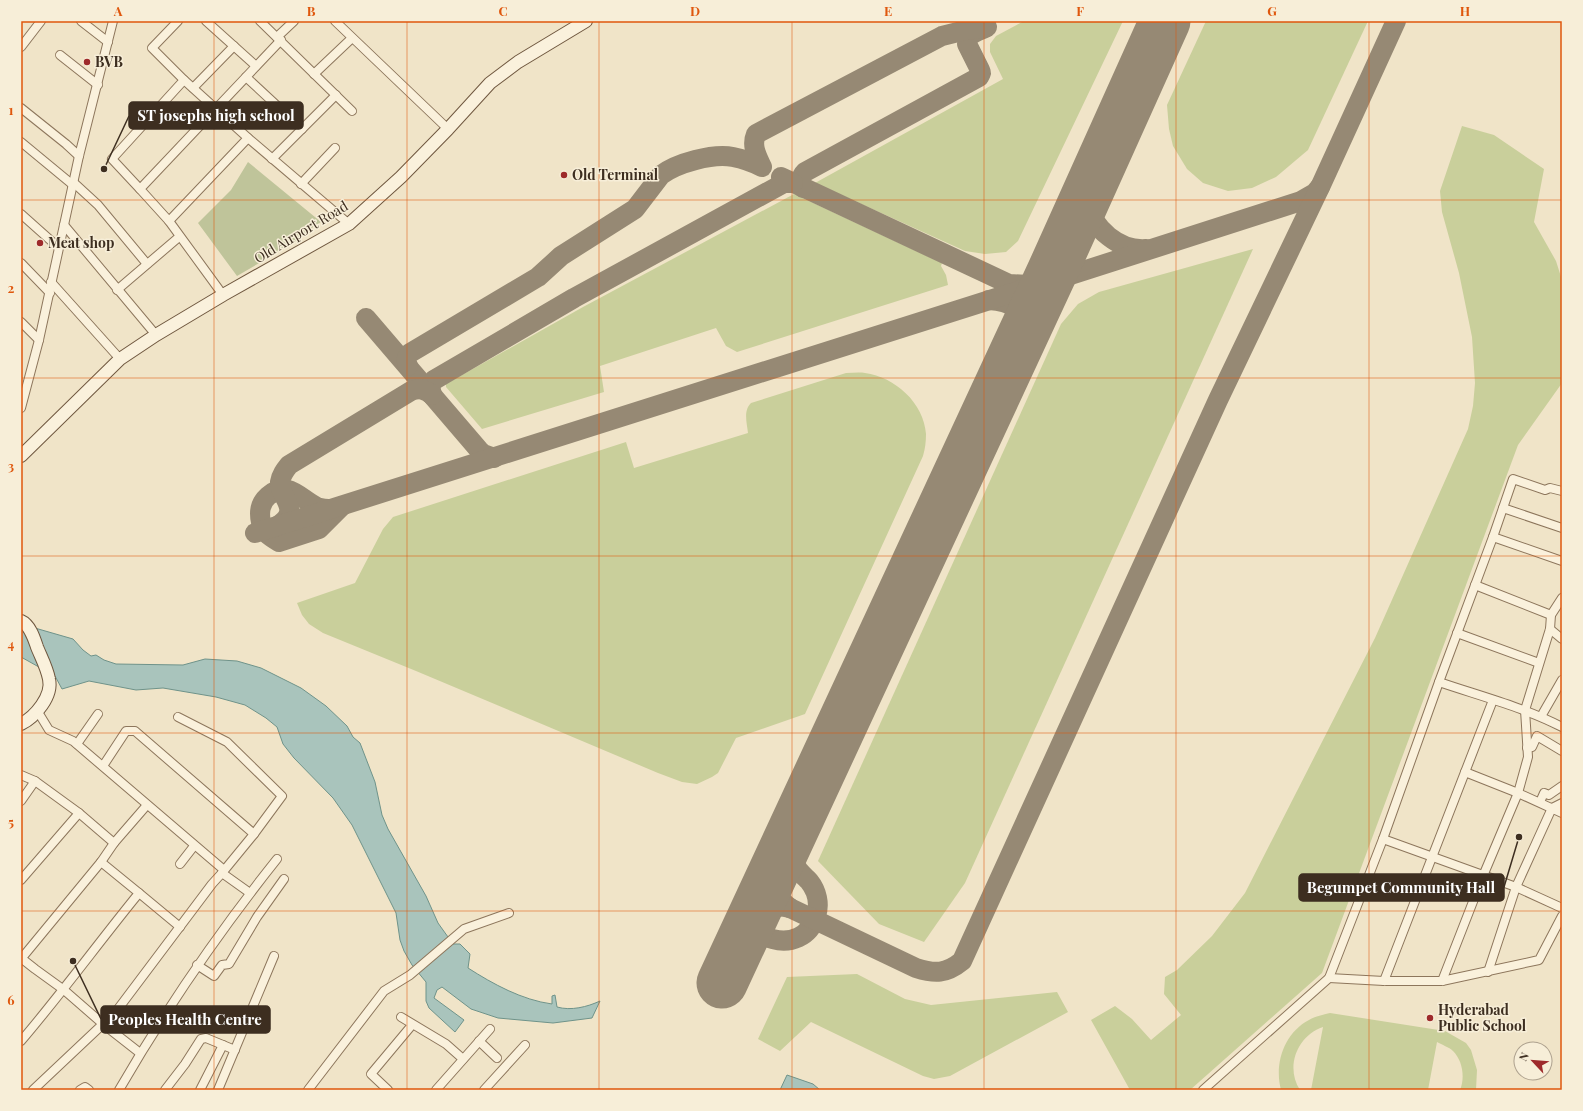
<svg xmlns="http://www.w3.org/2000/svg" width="1583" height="1111" font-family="'Playfair Display',serif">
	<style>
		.green { fill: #c9cf9b }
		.cemetery { fill: #bfc49a }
		.water { fill: #a9c4bc; stroke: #6f938a }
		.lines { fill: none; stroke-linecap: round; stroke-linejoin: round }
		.taxiway { stroke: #968974; stroke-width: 20 }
		.runway { stroke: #968974; stroke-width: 51 }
		.street-casing { stroke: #8d765c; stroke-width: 10 }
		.secondary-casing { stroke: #6f573f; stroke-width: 14 }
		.street { stroke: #faf1dc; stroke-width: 8 }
		.secondary { stroke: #faf1dc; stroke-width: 12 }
		.grid { fill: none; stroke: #df570d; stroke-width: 1; stroke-opacity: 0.55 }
		.poi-dot { fill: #9e2a2b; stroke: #f7eed8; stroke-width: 1.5 }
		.labels { text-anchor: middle; stroke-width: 3; stroke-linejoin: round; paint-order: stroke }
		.poi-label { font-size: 14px; font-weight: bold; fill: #3d2e20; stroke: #f7eed8; text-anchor: start }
		.street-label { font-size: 14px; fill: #3d2e20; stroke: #f7eed8 }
		.leader { fill: none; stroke: #3d2e20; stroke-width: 1.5 }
		.callout-dot { fill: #3d2e20; stroke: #f7eed8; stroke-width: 1.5 }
		.callout { fill: #3d2e20; stroke: #3d2e20; stroke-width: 1.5 }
		.callout-label { font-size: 15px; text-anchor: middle; font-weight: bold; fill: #fff }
		.neatline { fill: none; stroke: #df570d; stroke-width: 1.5 }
		.grid-label { font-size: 13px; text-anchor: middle; font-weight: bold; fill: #df570d }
	</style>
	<rect width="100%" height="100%" fill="#f0e4c8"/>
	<g class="green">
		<polygon points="1024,21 1123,21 1018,241 1006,252 985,254 965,251 815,183 1003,79 990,52 990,44 996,36"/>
		<polygon points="1206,21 1368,21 1308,150 1276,177 1252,188 1228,191 1203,183 1187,169 1173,146 1169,129 1167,105"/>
		<polygon points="1462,126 1494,135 1544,169 1534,222 1556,261 1562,280 1562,383 1518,445 1322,973 1190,1090 1130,1090 1091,1020 1115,1006 1132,1019 1151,1040 1181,1015 1164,994 1165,977 1177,970 1212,936 1245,893 1375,638 1468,429 1473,406 1475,383 1472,337 1459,273 1442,212 1440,191"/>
		<polygon points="794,194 942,263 941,266 946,275 948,285 737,352 726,346 716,328 600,366 604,392 482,429 446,387 446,384 583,307"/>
		<polygon points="1253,249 965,883 924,942 879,924 818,861 1061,324 1078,304 1099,292"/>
		<path d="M846 373C852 373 859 372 865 373 895 377 924 403 926 434 926 442 925 449 923 456L805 714 736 738 718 773 712 777 697 784 682 782 658 773 416 671 323 633 309 624 302 615 297 603 355 583 383 529 393 517 626 442 634 468 748 433C747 423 743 411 751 403Z"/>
		<polygon points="857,974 905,999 931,1005 1057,992 1068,1012 950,1076 934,1079 923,1076 811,1022 780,1051 758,1039 787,977"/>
		<path d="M1330 1013 1445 1031 1466 1043 1471 1050 1477 1070 1476 1090H1460C1465 1078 1463 1061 1453 1051 1449 1047 1442 1045 1437 1042L1428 1090H1311L1323 1027C1297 1036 1285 1067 1300 1090H1281C1274 1064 1284 1033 1309 1020 1315 1016 1323 1015 1330 1013Z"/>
	</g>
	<polygon class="cemetery" points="248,162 321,222 313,227 297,241 237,276 198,223 231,190"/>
	<g class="water">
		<path d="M21 624 73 639 83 650 91 656 96 655 104 660 116 664 183 665 205 659 237 661 261 668 301 688 326 706 347 726 353 737 360 743 375 782 382 815 388 829 426 896 438 923 453 944H460L470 954 468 968C493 984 522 1000 552 1004V996L555 995 557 1007C571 1011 587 1007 600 1001L592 1018 553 1023 498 1018 471 1009 442 987 437 990 434 998 464 1020 455 1032 429 1008 426 1001V982L412 965 404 951 400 940 396 913 352 825 333 798 294 758 283 744 277 727 266 718 245 705 216 697 163 688 136 690 89 681 62 689 55 676 21 657Z"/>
		<polygon points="787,1075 813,1084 820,1090 780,1090"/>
	</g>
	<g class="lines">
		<g class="taxiway">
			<polyline points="781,177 1009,284 1029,285"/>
			<path d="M1090 187C1089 192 1087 197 1088 203 1092 229 1120 251 1146 249"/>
			<path d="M803 188C799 184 801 176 805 172L979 77 981 73 980 70 967 44C967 34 977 32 985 28"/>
			<polyline points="1043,290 1047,286 1058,279 1301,201 1315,193 1320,187"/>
			<path d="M989 300C1017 302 1021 310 1022 337"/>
			<polyline points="366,318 479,450 483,454 494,458"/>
			<path d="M408 366C406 361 406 357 410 353L538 277 561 256 635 209 661 175C677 163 713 153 733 157 743 159 752 162 762 167 757 156 751 146 756 134L942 36 966 30 987 27"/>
			<polyline points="432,395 430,386 434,380 574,298 784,183 793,183"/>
			<path d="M333 509C327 509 322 509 317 507 300 499 288 479 268 496 260 503 259 513 261 522 263 533 271 537 279 542L319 529 342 506"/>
			<path d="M276 527C304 510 279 498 280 482 281 475 285 470 289 465L411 391C419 388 425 389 432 395"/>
			<polyline points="255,533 1018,291 1039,282 1053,270"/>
			<path d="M792 831C781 846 752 881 748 897 737 941 803 959 816 916 820 904 817 891 809 881 805 877 800 873 797 868 790 855 790 841 794 827"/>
			<path d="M774 869C772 886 776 898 790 908"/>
			<path d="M750 920C762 908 773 904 790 908L916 968C935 974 946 974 962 961L1218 400 1321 185 1396 21"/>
		</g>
		<polyline class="runway" points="722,983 1053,270 1165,21"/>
		<defs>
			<g id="street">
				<polyline points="81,21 108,42"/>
				<polyline points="206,21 256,66"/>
				<polyline points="260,21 352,111"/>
				<polyline points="335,21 448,129"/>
				<polyline points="277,37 294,21"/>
				<polyline points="21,47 41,21"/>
				<polyline points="60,55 98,85"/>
				<polyline points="314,74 352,38"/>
				<polyline points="246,77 302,129"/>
				<polyline points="184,80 248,138 169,221 223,295"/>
				<polyline points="193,88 234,46"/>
				<polyline points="21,108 66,144 79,156"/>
				<polyline points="248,138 349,224"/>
				<polyline points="21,142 73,185"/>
				<polyline points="272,159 336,95"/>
				<polyline points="73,182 98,205 147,264"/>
				<polyline points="301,184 335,148"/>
				<polyline points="140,189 112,159 184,80 152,48 178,21"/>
				<polyline points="21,214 58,247"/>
				<polyline points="169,221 140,189 281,40"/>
				<polyline points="64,225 156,335"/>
				<polyline points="21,263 50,293"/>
				<polyline points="51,282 120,359"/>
				<polyline points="117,290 179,237"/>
				<polyline points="21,322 39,340"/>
				<polyline points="21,408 39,340 79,156 113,21"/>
				<polyline points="1503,508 1562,528"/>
				<polyline points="1493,537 1562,561"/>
				<polyline points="1475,585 1551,615"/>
				<polyline points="1550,629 1562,639"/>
				<polyline points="1457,633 1539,663"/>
				<path d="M1439 682C1480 696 1523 707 1562 727"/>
				<polyline points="38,712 49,730 73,741 224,870"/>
				<polyline points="1543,713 1562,680"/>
				<polyline points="178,717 227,742 282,796 254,834 222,873"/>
				<polyline points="77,744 98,714"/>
				<polyline points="1527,748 1532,747 1537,736 1562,751"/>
				<polyline points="103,766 126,731 135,731 254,834"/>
				<polyline points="1465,772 1518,793 1562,813"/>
				<polyline points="21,775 35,781"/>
				<polyline points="21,801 35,781 79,813 114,843"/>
				<polyline points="1540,802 1544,793 1549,795 1562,786"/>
				<polyline points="1383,839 1516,887 1562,908"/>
				<polyline points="180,864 194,846"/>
				<polyline points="21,880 79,813"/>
				<polyline points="139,893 180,927"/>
				<polyline points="21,958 35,969 64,990 103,1024 33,1090"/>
				<polyline points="21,959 101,862 114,843 147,805"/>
				<polyline points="197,965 214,976 222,965 229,964 257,917 284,879"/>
				<polyline points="1488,972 1516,887 1552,808 1562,803"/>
				<polyline points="1329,978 1384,981 1442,981 1539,960 1562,916"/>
				<polyline points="1384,981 1493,700"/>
				<polyline points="1442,981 1483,876 1518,793 1528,757 1525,710 1550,629 1551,615 1562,598"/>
				<polyline points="401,1017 446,1044 463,1059"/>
				<path d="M21 1041C62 993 99 942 139 893L101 862"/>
				<polyline points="479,1041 497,1058"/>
				<polyline points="140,1053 103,1024 118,1009 212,884 222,873 250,893"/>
				<polyline points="80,1090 85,1087 89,1090"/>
				<path d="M119 1090C166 1009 218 933 277 859"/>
				<polyline points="165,1090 185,1064 201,1039 206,1038 235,1050"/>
				<polyline points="200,1090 223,1045"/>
				<polyline points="218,1090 274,956"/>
				<polyline points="308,1090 384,991 410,975 464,929 509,913"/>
				<polyline points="388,1090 371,1074 412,1025"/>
				<polyline points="436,1090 490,1029"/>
				<polyline points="484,1090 525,1045"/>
				<polyline points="1203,1090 1329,978 1383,839 1439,682 1493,537 1513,479 1545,490 1550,488 1562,491"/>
			</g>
			<g id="secondary">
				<polyline points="21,456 120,359 156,335 223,295 349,224 401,177 448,129 490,83 518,62 586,21"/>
				<path d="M21 621C30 625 34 638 37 647 41 657 47 668 49 679 53 696 35 717 21 724"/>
			</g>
		</defs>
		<use href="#street" class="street-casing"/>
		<use href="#secondary" class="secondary-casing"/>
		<use href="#street" class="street"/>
		<use href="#secondary" class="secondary"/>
	</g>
	<path class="grid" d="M214 21V1090M407 21V1090M599 21V1090M792 21V1090M984 21V1090M1176 21V1090M1369 21V1090M21 200H1562M21 378H1562M21 556H1562M21 733H1562M21 911H1562"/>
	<g class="poi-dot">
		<circle cx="87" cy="62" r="4"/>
		<circle cx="564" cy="175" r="4"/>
		<circle cx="40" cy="243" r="4"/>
		<circle cx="1430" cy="1018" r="4"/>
	</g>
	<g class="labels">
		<g class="poi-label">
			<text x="95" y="67">BVB</text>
			<text x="572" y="180">Old Terminal</text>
			<text x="48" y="248">Meat shop</text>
			<text x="1438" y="1015">Hyderabad<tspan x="1438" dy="16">Public School</tspan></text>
		</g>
		<g class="street-label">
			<text transform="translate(301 232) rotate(-31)" y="5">Old Airport Road</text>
		</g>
	</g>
	<path class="leader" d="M104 169L129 116M1519 837L1504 887M73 961L101 1019"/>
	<g class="callout-dot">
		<circle cx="104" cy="169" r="4"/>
		<circle cx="1519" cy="837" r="4"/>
		<circle cx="73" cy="961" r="4"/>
	</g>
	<g class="callout">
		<rect x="129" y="102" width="174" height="27" rx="4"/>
		<rect x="1299" y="874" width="205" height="27" rx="4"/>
		<rect x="101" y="1006" width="169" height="27" rx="4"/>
	</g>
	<g class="callout-label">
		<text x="216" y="121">ST josephs high school</text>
		<text x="1401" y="893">Begumpet Community Hall</text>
		<text x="185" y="1025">Peoples Health Centre</text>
	</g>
	<rect width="1583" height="1111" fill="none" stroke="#f7eed8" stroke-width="44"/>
	<g transform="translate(1533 1061) rotate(296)"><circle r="19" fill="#f7eed8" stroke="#ada18e"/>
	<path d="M0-3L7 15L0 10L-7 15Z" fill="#9e2a2b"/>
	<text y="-6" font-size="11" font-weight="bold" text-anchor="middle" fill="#3d2e20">N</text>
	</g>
	<rect x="22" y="22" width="1539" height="1067" class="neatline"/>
	<g class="grid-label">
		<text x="118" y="16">A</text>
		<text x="311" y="16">B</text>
		<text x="503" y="16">C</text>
		<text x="695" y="16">D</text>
		<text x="888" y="16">E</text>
		<text x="1080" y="16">F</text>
		<text x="1272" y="16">G</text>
		<text x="1465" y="16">H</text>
		<text x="11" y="115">1</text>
		<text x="11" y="293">2</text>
		<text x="11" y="471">3</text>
		<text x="11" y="649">4</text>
		<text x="11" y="827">5</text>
		<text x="11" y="1005">6</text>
	</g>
</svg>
